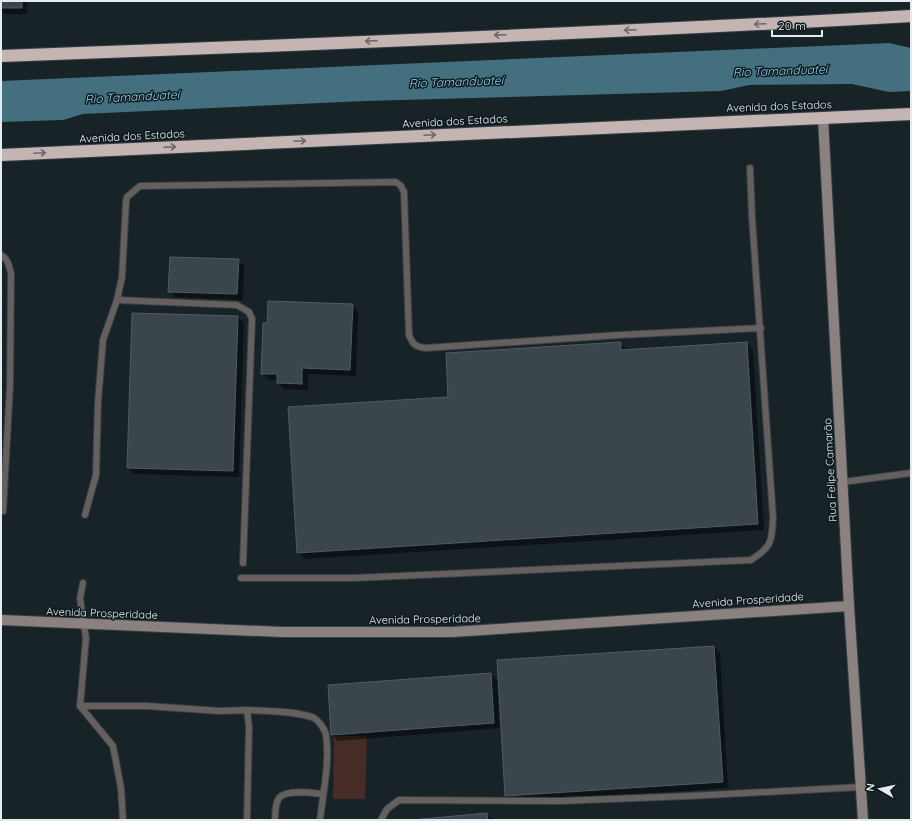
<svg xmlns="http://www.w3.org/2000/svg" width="912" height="821" font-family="Quicksand,sans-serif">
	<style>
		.green { fill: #472b26 }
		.water { fill: #446f7f }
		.shadow { fill: #0007 }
		.building { fill: #3a464b; stroke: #4f5c61 }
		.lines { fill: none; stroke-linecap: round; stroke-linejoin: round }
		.lane-casing { stroke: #353f44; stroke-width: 8 }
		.secondary-casing { stroke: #353f44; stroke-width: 12 }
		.highway-casing { stroke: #353f44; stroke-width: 14 }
		.lane { stroke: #655f5e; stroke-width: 6 }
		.secondary { stroke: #8b8280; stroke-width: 10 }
		.highway { stroke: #c4b5b3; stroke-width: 12 }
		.oneway { stroke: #6a6868 }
		.labels { text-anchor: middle; stroke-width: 3; stroke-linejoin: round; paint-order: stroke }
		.street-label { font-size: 11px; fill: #e4ebee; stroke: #0f1a1e }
		.water-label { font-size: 12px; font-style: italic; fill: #8dd7f4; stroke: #0f1a1e }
	</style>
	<rect width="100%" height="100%" fill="#182328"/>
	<polygon class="green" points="334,736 367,736 365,799 333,799"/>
	<polygon class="water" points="889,43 911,48 911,91 889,92 852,84 749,85 721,91 365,101 83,114 63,120 1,122 1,81"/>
	<g class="shadow">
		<polygon points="1,1 27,1 27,14 5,14 1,10"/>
		<polygon points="238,260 244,266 243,300 176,297 169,291"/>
		<polygon points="352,305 358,312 356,376 308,374 308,390 284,389 278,383 278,380 269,380 262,373"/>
		<polygon points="238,317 244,323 239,477 134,474 128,468"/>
		<polygon points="620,343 627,349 627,351 747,343 753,350 764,530 304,559 298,552 449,398"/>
		<polygon points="714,647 720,653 728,788 512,802 506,796 498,661"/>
		<polygon points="491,674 497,680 500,728 338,741 332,735"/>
		<polygon points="487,814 493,820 421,820"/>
	</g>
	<g class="building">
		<rect x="1" y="1" width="21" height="7"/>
		<polygon points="170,257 239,259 237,294 168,292"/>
		<polygon points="268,301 353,304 350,370 302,368 302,384 277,383 277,374 261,374 263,323 267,323"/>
		<polygon points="132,313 238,316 233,471 127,468"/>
		<polygon points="621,342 621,350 747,342 758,524 297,553 288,407 448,397 446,353"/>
		<polygon points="714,646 723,782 505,796 497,660"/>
		<polygon points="491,673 494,723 331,735 328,685"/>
		<polygon points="487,813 488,820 411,820"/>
	</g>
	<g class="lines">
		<defs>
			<g id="lane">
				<path d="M1 255C8 259 9 266 11 273L10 385 3 511"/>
				<polyline points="117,300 237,305 249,312 252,319 243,563"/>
				<polyline points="843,482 911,473"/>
				<path d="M85 515 96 475 98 402 103 340 117 300 122 277 126 202 127 197 140 186 396 182 401 186 404 192 409 335C413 345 416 347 426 348L619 335 761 328"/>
				<path d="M241 578H354L751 560C772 547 772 541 773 517L752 217 750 168"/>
				<polyline points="83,583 80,598 86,638 80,706 113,746 121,788 123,820"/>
				<polyline points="80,706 147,706 220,711 247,710 249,727 247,820"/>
				<path d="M247 710C265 711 298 711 314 718 319 721 325 729 326 735 330 761 323 794 320 820"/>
				<path d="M275 820C275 813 275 804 279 798 286 789 313 793 323 794"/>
				<polyline points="381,820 387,809 399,800 560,801 689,796 861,787"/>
			</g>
			<g id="secondary">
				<polyline points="823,118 849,606 863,820"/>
				<polyline points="1,620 282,632 452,632 849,606"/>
			</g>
			<g id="highway">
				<path d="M1 56C304 45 608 33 911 16"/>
				<polyline points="1,155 911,114"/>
			</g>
		</defs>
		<use href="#lane" class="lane-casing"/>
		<use href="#secondary" class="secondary-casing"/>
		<use href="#highway" class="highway-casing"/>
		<use href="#lane" class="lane"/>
		<use href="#secondary" class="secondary"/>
		<use href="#highway" class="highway"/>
	</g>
	<defs><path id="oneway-shaft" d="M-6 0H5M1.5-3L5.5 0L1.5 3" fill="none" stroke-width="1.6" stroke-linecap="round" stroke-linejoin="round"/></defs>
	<g class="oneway">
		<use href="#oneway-shaft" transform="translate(760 24) rotate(177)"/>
		<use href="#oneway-shaft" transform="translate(630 30) rotate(178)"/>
		<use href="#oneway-shaft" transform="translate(500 35) rotate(178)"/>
		<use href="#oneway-shaft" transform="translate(371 41) rotate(178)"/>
		<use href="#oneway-shaft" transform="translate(430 135) rotate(-3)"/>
		<use href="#oneway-shaft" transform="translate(300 141) rotate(-3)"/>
		<use href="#oneway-shaft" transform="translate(170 147) rotate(-3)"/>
		<use href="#oneway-shaft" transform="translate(40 153) rotate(-3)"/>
	</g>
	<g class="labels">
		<g class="street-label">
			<text transform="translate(779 106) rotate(-2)" y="4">Avenida dos Estados</text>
			<text transform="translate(455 121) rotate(-3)" y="4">Avenida dos Estados</text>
			<text transform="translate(132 136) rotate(-3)" y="4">Avenida dos Estados</text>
			<text transform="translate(830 470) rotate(-93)" y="4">Rua Felipe Camarão</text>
			<text transform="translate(748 600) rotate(-4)" y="4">Avenida Prosperidade</text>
			<text transform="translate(102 613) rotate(2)" y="4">Avenida Prosperidade</text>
			<text transform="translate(425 619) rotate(-1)" y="4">Avenida Prosperidade</text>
		</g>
		<g class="water-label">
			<text transform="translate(780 71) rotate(-2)" y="4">Rio Tamanduateí</text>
			<text transform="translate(456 82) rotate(-2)" y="4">Rio Tamanduateí</text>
			<text transform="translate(132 97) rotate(-3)" y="4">Rio Tamanduateí</text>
		</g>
	</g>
	<rect width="912" height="821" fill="none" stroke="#e4ebee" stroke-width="4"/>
	<g transform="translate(880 789) rotate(279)" stroke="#0f1a1e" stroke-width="3" paint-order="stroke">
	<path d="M0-3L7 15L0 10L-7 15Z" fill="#e4ebee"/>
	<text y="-6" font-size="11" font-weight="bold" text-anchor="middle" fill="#e4ebee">N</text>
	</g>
	<path d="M772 30v6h50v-6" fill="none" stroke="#e4ebee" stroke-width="2"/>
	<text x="778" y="30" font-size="12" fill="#e4ebee" stroke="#0f1a1e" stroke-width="3" paint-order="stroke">20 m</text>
</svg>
